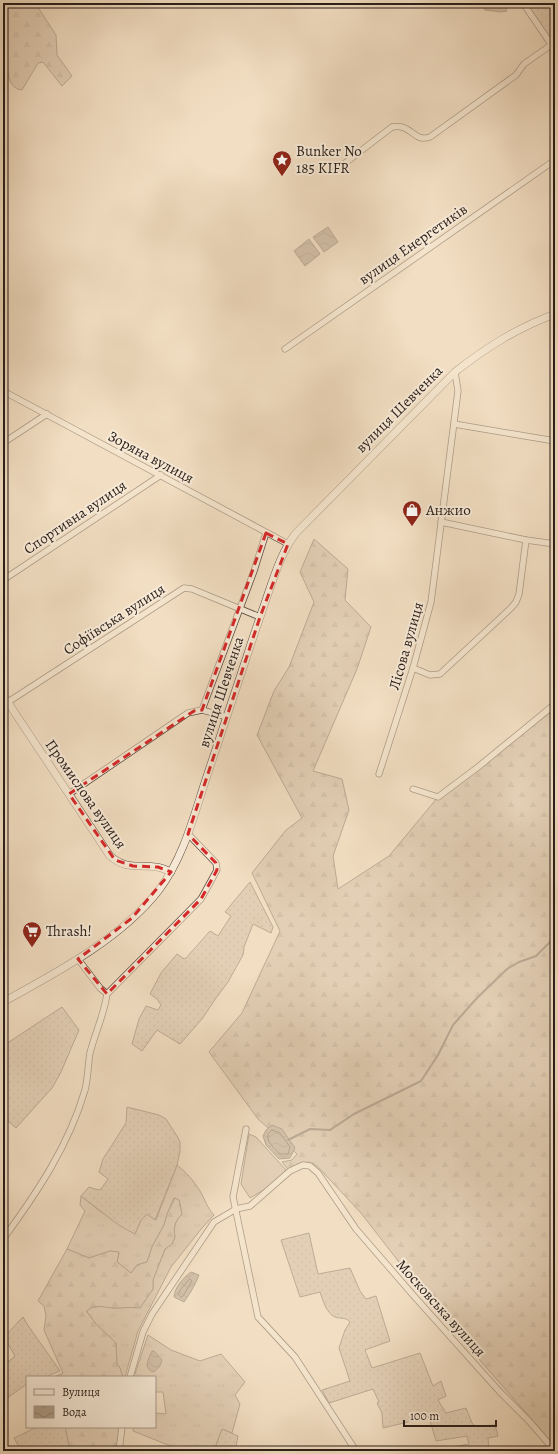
<svg xmlns="http://www.w3.org/2000/svg" width="558" height="1454" font-family="Alegreya,serif">
	<style>
		.grass { fill: url(#grass-tufts); stroke: #7c6d5e }
		.forest { fill: url(#forest-firs); stroke: #7c6d5e }
		.garden { fill: url(#garden-dots); stroke: #7c6d5e }
		.pitch { fill: #d0bda5; stroke: #7c6d5e }
		.water { fill: url(#water-waves); stroke: #79695b }
		.lines { fill: none; stroke-linecap: round; stroke-linejoin: round }
		.shore { stroke: #6c5c50; stroke-width: 1 }
		.stream { stroke: #79695b; stroke-width: 2 }
		.minor-casing { stroke: #5b4d42; stroke-width: 7 }
		.tertiary-casing { stroke: #5b4d42; stroke-width: 8 }
		.minor { stroke: #f7ead7; stroke-width: 5.5 }
		.tertiary { stroke: #f7ead7; stroke-width: 7 }
		.marked { fill: none; stroke: #d62828; stroke-width: 3; stroke-dasharray: 8 5; stroke-linejoin: round }
		.labels { text-anchor: middle; stroke-width: 4; stroke-linejoin: round; paint-order: stroke }
		.poi-label { font-size: 15px; fill: #291d18; stroke: #f7ead7; text-anchor: start }
		.street-label { font-size: 15px; fill: #291d18; stroke: #f7ead7 }
	</style>
	<defs>
		<pattern id="grass-tufts" width="24" height="20" patternUnits="userSpaceOnUse"><rect width="24" height="20" fill="#d0bda5"/><path d="M3 7l-1-3M5 7V3M7 7l1-3M15 17l-1-3M17 17v-4M19 17l1-3" fill="none" stroke="#b3a28d"/></pattern>
		<pattern id="forest-firs" width="22" height="20" patternUnits="userSpaceOnUse"><rect width="22" height="20" fill="#d0bda5"/><path d="M5 1l3.5 6h-7zM16 11l3.5 6h-7z" fill="#b3a28d"/></pattern>
		<pattern id="garden-dots" width="8" height="8" patternUnits="userSpaceOnUse"><rect width="8" height="8" fill="#d0bda5"/><path d="M2 2h.1M6 6h.1" fill="none" stroke="#b3a28d" stroke-width="1.8" stroke-linecap="round"/></pattern>
		<pattern id="water-waves" width="16" height="10" patternUnits="userSpaceOnUse"><rect width="16" height="10" fill="#ae9c88"/><path d="M0 5q4-4 8 0t8 0" fill="none" stroke="#8e7f6e"/></pattern>
	</defs>
	<rect width="100%" height="100%" fill="#f2dec2"/>
	<filter id="stains"><feTurbulence type="fractalNoise" baseFrequency=".005" numOctaves="4"/><feColorMatrix values="0 0 0 0 .2 0 0 0 0 .09 0 0 0 0 .02 0 0 0 .5 -.17"/></filter>
	<radialGradient id="worn" r=".72"><stop offset=".6" stop-color="#630" stop-opacity="0"/><stop offset="1" stop-color="#630" stop-opacity=".3"/></radialGradient>
	<g class="grass">
		<path d="M177 1165C186 1172 194 1181 200 1191 205 1199 207 1208 214 1215L202 1228 171 1267 138 1331 125 1377H123L120 1368 117 1364 116 1343 96 1324 87 1312 89 1308 102 1306 114 1308 140 1307 153 1289V1280L165 1249 172 1244 175 1237C173 1227 175 1221 182 1214L179 1200 174 1198 167 1214 164 1225 152 1247 147 1262 137 1265 131 1273 117 1262 119 1253 110 1251 89 1258 67 1249 85 1211 80 1205 81 1196 100 1211 135 1234 141 1220 147 1214 156 1220Z"/>
		<polygon points="148,1335 171,1350 200,1361 221,1354 245,1382 235,1395 240,1404 232,1433 222,1429 215,1448 227,1451 183,1451 133,1431 133,1427 155,1427 155,1413 166,1414 163,1392 155,1392 155,1377 134,1377"/>
	</g>
	<g class="forest">
		<path d="M3 3H35L56 35 57 55 72 76 62 86 43 62 38 63 22 90C5 88 8 66 6 53L3 52Z"/>
		<polygon points="314,539 348,569 345,600 371,627 357,669 313,771 342,779 349,810 333,856 338,889 389,856 438,797 555,709 555,1446 436,1310 361,1213 317,1166 309,1162 301,1163 288,1169 282,1162 292,1160 297,1154 258,1119 209,1052 242,1013 280,931 252,873 286,830 302,818 257,735 274,691 289,667 314,602 300,572"/>
		<path d="M175 1198 179 1200 182 1214C175 1221 173 1227 175 1237L172 1244 165 1249 153 1280V1289L140 1308C131 1307 123 1308 114 1308 105 1308 94 1303 87 1311V1312L96 1324 116 1343 117 1364 120 1368 123 1377H54L63 1373 44 1330 46 1316 44 1306 38 1301 67 1249 89 1258 110 1251 119 1252 117 1262 131 1273 137 1265 147 1262 152 1247 164 1225 167 1214Z"/>
		<polygon points="65,1427 120,1427 119,1451 70,1451"/>
	</g>
	<g class="garden">
		<polygon points="523,3 555,3 555,50"/>
		<polygon points="250,882 273,927 271,933 253,924 244,947 243,955 228,982 216,998 202,1019 180,1044 157,1030 142,1051 132,1044 139,1019 146,1006 158,1010 161,1005 157,999 150,994 161,973 177,954 184,959 186,958 210,931 218,936 231,916 225,912"/>
		<polygon points="62,1007 79,1030 61,1072 52,1088 16,1128 8,1121 3,1099 3,1046"/>
		<polygon points="127,1107 159,1115 166,1119 177,1136 180,1142 180,1152 177,1165 155,1220 147,1214 141,1220 135,1234 120,1226 81,1196 89,1187 98,1190 101,1189 108,1179 99,1172 103,1159 126,1123"/>
		<path d="M309 1233 318 1274 350 1268 360 1291 366 1299 376 1296 390 1341 365 1350 372 1368 420 1353 433 1386 441 1381 446 1396 438 1400 446 1413 466 1408 472 1423 475 1426 495 1425 498 1436 488 1438 489 1451H440V1449L469 1444 467 1436 436 1441 429 1417 383 1428 382 1413 377 1403 379 1402 373 1389 329 1403 322 1390 350 1381 339 1348 345 1330 350 1322C346 1317 341 1319 335 1317 326 1313 323 1300 320 1292L300 1297 281 1240Z"/>
		<polygon points="23,1317 27,1324 60,1371 45,1377 27,1377 27,1384 3,1401 3,1366 15,1356 4,1337"/>
		<polygon points="37,1427 65,1427 70,1451 37,1451 36,1449 31,1451 21,1451 14,1438"/>
		<polygon points="222,1429 238,1436 235,1451 227,1451 215,1448"/>
	</g>
	<polygon class="pitch" points="249,1134 256,1137 286,1170 270,1186 250,1198 241,1184"/>
	<g class="water">
		<polygon points="480,3 508,3 506,9 507,11 501,12 485,10"/>
		<polygon points="328,227 338,242 324,252 313,237"/>
		<polygon points="309,239 320,254 305,266 294,251"/>
		<polygon points="272,1125 282,1129 295,1148 290,1158 279,1159 266,1145 263,1136 266,1130"/>
		<path d="M191 1272 199 1275C195 1285 190 1294 184 1302L174 1297C174 1288 184 1277 191 1272Z"/>
		<path d="M152 1351H154L162 1360 160 1366 154 1372C143 1370 148 1359 152 1351Z"/>
	</g>
	<g class="lines">
		<g class="shore">
			<path d="M272 1130 280 1133 290 1147 288 1154H280C274 1148 261 1138 272 1130Z"/>
			<polygon points="190,1279 192,1281 183,1296 181,1297 178,1294 181,1289"/>
		</g>
		<polyline class="stream" points="288,1140 310,1129 330,1130 354,1114 421,1081 438,1055 453,1025 476,999 507,969 519,962 536,956 551,941 555,939"/>
		<defs>
			<g id="minor">
				<polyline points="523,3 555,50"/>
				<path d="M336 170 392 127C412 123 413 143 430 137L516 75 524 64 551 45"/>
				<polyline points="285,349 555,160"/>
				<polyline points="3,391 288,544"/>
				<polyline points="454,424 555,441"/>
				<polyline points="3,443 47,414"/>
				<polyline points="441,522 526,540 555,544"/>
				<polyline points="3,580 161,475"/>
				<polyline points="413,668 430,675 440,674 511,608 516,602 519,594 526,540"/>
				<polyline points="8,702 184,588 192,589 260,617"/>
				<polyline points="202,710 254,571 266,533"/>
				<polyline points="379,774 413,668 431,602 458,391 455,372"/>
				<polyline points="413,789 438,797 478,767 555,704"/>
				<polyline points="69,794 188,713 202,710 227,717"/>
				<polyline points="78,959 100,988 107,994"/>
				<polyline points="246,1129 233,1197 258,1317 295,1357 356,1451"/>
				<path d="M3 1239C37 1193 69 1145 85 1090 88 1078 88 1065 90 1053 95 1033 104 1015 107 994L201 899 217 870 216 863 191 837 187 836"/>
				<polyline points="130,1377 143,1332 152,1314 214,1222 236,1209 250,1206 290,1171 303,1165 310,1166 318,1173 356,1229 413,1295 499,1391 529,1421 555,1451"/>
				<polyline points="119,1451 122,1427"/>
			</g>
			<g id="tertiary">
				<path d="M3 695 110 856C127 870 136 864 156 867 161 867 166 870 171 872"/>
				<path d="M3 1002C56 973 122 938 159 890 183 858 193 819 205 782 219 739 234 696 248 653 255 631 263 609 270 588 277 568 283 550 296 533L455 372C487 347 517 328 555 314"/>
			</g>
		</defs>
		<use href="#minor" class="minor-casing"/>
		<use href="#tertiary" class="tertiary-casing"/>
		<use href="#minor" class="minor"/>
		<use href="#tertiary" class="tertiary"/>
	</g>
	<path d="M0 0H558V1454H0ZM266 533 288 544 260 617 188 834 216 863 217 870 201 899 107 994 78 959 132 918 171 872 158 867 133 866 115 860 69 794 194 711 202 710Z" fill="#f2dec2" fill-opacity=".55" fill-rule="evenodd"/>
	<path class="marked" d="M266 533 288 544 260 617 188 834 216 863 217 870 201 899 107 994 78 959 132 918 171 872 158 867 133 866 115 860 69 794 194 711 202 710Z"/>
	<defs>
		<symbol id="sight-pin" viewBox="-11 -11 22 30"><path d="M0 17L-7.5 6A9.5 9.5 0 1 1 7.5 6Z" fill="#8f2418" stroke="#f7ead7"/><path d="M0-6L1.8-2.2L6-1.7L2.9 1.2L3.7 5.4L0 3.3L-3.7 5.4L-2.9 1.2L-6-1.7L-1.8-2.2Z" fill="#fff"/></symbol>
		<symbol id="shop-pin" viewBox="-11 -11 22 30"><path d="M0 17L-7.5 6A9.5 9.5 0 1 1 7.5 6Z" fill="#8f2418" stroke="#f7ead7"/><path d="M-5-2.5h2.3a2.7 3.5 0 0 1 5.4 0H5L5.5 6h-11ZM-1.5-2.5h3a1.5 2.3 0 0 0-3 0Z" fill="#fff"/></symbol>
		<symbol id="supermarket-pin" viewBox="-11 -11 22 30"><path d="M0 17L-7.5 6A9.5 9.5 0 1 1 7.5 6Z" fill="#8f2418" stroke="#f7ead7"/><path d="M-6-5.5h2.5l.6 2H6L4.5 2H-2.5L-4.4-4H-6ZM-1.5 3.2a1.3 1.3 0 1 0 .1 0ZM3 3.2a1.3 1.3 0 1 0 .1 0Z" fill="#fff"/></symbol>
	</defs>
	<g fill-rule="evenodd">
		<use href="#sight-pin" x="271" y="149" width="22" height="30"/>
		<use href="#shop-pin" x="401" y="499" width="22" height="30"/>
		<use href="#supermarket-pin" x="21" y="920" width="22" height="30"/>
	</g>
	<g class="labels">
		<g class="poi-label">
			<text x="296" y="156">Bunker No<tspan x="296" dy="17">185 KIFR</tspan></text>
			<text x="426" y="515">Анжио</text>
			<text x="46" y="936">Thrash!</text>
		</g>
		<g class="street-label">
			<text transform="translate(413 244) rotate(-35)" y="5">вулиця Енергетиків</text>
			<text transform="translate(399 409) rotate(-45)" y="5">вулиця Шевченка</text>
			<text transform="translate(151 457) rotate(28)" y="5">Зоряна вулиця</text>
			<text transform="translate(75 517) rotate(-34)" y="5">Спортивна вулиця</text>
			<text transform="translate(114 619) rotate(-33)" y="5">Софіївська вулиця</text>
			<text transform="translate(406 646) rotate(-74)" y="5">Лісова вулиця</text>
			<text transform="translate(221 692) rotate(-72)" y="5">вулиця Шевченка</text>
			<text transform="translate(86 794) rotate(55)" y="5">Промислова вулиця</text>
			<text transform="translate(441 1308) rotate(48)" y="5">Московська вулиця</text>
		</g>
	</g>
	<rect width="558" height="1454" fill="none" stroke="#f2dec2" stroke-width="16"/>
	<rect x="4" y="4" width="550" height="1446" fill="none" stroke="#291d18" stroke-width="2"/>
	<rect x="8" y="8" width="542" height="1438" fill="none" stroke="#291d18"/>
	<rect x="26" y="1376" width="130" height="52" fill="#f7ead7" stroke="#a5988b"/>
	<rect x="34" y="1389" width="20" height="6" fill="#f7ead7" stroke="#a5988b"/>
	<text x="62" y="1396" font-size="12" fill="#291d18">Вулиця</text>
	<rect x="34" y="1406" width="20" height="12" fill="url(#water-waves)" stroke="#a5988b"/>
	<text x="62" y="1416" font-size="12" fill="#291d18">Вода</text>
	<path d="M404 1420v6h92v-6" fill="none" stroke="#291d18" stroke-width="2"/>
	<text x="410" y="1420" font-size="12" fill="#291d18" stroke="#f7ead7" stroke-width="3" paint-order="stroke">100 m</text>
	<rect width="100%" height="100%" filter="url(#stains)"/>
	<rect width="100%" height="100%" fill="url(#worn)"/>
</svg>
